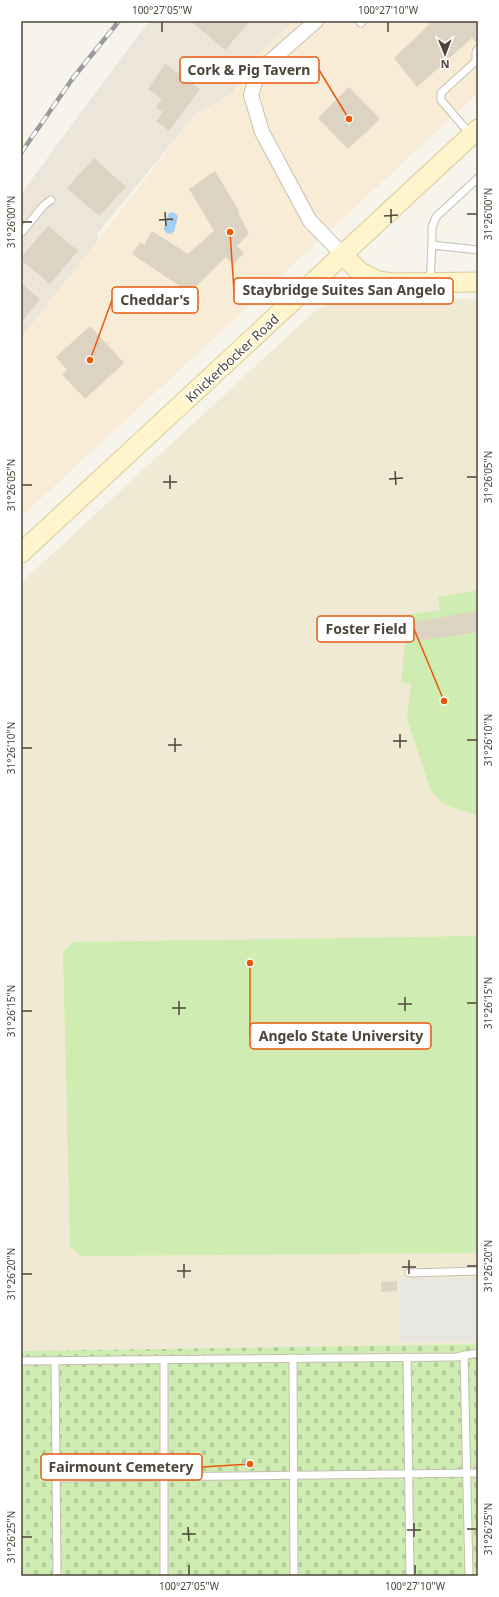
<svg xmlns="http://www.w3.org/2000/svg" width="499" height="1597" font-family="'Noto Sans',sans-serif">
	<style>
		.residential { fill: #ebe6d9 }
		.commercial { fill: #f9ecd6 }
		.education { fill: #f0ead4 }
		.cemetery { fill: url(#cemetery-stones) }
		.park { fill: #cfedb2 }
		.parking { fill: #e8e6e2 }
		.water { fill: url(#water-ripples) }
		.building { fill: #dcd3c2 }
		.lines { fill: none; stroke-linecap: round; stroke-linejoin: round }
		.lane-casing { stroke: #c6bfaf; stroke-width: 9 }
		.street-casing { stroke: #c6bfaf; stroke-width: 16 }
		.secondary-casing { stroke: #d9cb98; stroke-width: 21 }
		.lane { stroke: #fff; stroke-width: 7 }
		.street { stroke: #fff; stroke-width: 14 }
		.secondary { stroke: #fff5cc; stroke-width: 19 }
		.rail-casing { stroke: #9a9a9a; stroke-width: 4.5 }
		.rail { stroke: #fff; stroke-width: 3; stroke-dasharray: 9; stroke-linecap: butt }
		.ticks { fill: none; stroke: #4c4538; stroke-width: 1.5 }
		.labels { text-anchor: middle; stroke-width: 3; stroke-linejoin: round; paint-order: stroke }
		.street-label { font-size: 13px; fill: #4c4538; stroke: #fff }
		.leader { fill: none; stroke: #e8590c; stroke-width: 1.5 }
		.callout-dot { fill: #e8590c; stroke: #fff; stroke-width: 1.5 }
		.callout { fill: #fff; stroke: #e8590c; stroke-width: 1.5 }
		.callout-label { font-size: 14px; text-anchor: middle; font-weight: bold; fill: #4c4538 }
		.neatline { fill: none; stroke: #4c4538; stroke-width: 1.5 }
		.ticks-label { font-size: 10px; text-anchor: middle; fill: #4c4538 }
	</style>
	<defs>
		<pattern id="cemetery-stones" width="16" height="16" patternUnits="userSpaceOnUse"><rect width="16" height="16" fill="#cfedb2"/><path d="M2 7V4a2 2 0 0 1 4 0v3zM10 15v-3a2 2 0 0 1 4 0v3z" fill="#b3cd9a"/></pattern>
		<pattern id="water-ripples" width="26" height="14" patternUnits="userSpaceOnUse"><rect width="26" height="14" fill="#a4d0f6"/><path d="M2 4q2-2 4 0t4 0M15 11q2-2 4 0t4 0" fill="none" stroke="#88abc8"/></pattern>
	</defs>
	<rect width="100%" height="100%" fill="#f6f4eb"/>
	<polygon class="residential" points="150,21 294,21 243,68 233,93 196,114 97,234 100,245 21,343 21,194 127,50"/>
	<polygon class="commercial" points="294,21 478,21 478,93 21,517 21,338 196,114 233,93 243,68"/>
	<polygon class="education" points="478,299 478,1344 21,1351 21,583 316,310 336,301"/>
	<polygon class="cemetery" points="478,1344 478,1576 21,1576 21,1351"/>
	<g class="park">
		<polygon points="478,590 478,816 443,804 431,791 407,719 411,683 401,683 405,643 411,642 405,615 440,610 438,597"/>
		<polygon points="478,936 478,1253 80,1256 70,1246 63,952 73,942"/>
	</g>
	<polygon class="parking" points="478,1278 478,1341 400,1342 400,1279"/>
	<polygon class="water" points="171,212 175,213 178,216 174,232 171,234 166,233 164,229 168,214"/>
	<g class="building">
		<polygon points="191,21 250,21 225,50"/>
		<polygon points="433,21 478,21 478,44 472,38 417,87 394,58"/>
		<polygon points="165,64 200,89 169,131 156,121 163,112 156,107 162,99 148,89"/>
		<polygon points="349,87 380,119 348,149 318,118"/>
		<polygon points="94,158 126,187 99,216 67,188"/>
		<polygon points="215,171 239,211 238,212 249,234 237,246 244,253 233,265 226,257 191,291 187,287 184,289 132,254 140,242 144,245 152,231 188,254 214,231 189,189"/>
		<polygon points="48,226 78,251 50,284 21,260 21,257"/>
		<polygon points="21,283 40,299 21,323"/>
		<polygon points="90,326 124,363 85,399 62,374 67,370 56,357"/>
		<polygon points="478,611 478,632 417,641 412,622"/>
		<polygon points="397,1281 397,1291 381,1292 381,1282"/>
	</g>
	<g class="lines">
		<defs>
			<g id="lane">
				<polyline points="359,21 361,23 363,21"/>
				<polyline points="470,134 441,100 441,93 476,61 476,52 478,49"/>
				<polyline points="21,233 44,205 51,200"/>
				<polyline points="432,245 432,227 436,217 478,178"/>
				<polyline points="430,282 432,245 478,250"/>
				<polyline points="409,1273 478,1271"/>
				<polyline points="464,1355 469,1576"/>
				<polyline points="407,1357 410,1576"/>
				<polyline points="293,1358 294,1576"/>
				<polyline points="21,1361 456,1357 478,1353"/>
				<polyline points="55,1361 57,1576"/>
				<polyline points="56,1478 478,1473"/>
				<polyline points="164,1576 164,1360"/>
			</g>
			<polyline id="street" points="316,21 258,72 251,95 262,132 310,221 343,255"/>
			<g id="secondary">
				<polyline points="343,255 360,272 378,281 394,283 478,282"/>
				<polyline points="21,553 478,129"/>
			</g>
		</defs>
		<use href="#lane" class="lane-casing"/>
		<use href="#street" class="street-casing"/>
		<use href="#secondary" class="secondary-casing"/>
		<use href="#lane" class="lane"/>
		<use href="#street" class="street"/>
		<use href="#secondary" class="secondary"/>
		<defs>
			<polyline id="rail" points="21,153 73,78 119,21"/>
		</defs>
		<use href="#rail" class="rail-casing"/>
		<use href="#rail" class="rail"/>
	</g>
	<path class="ticks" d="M162 22V32M388 22V32M391 209V223M165 212 166 226M467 214H477M384 216 398 215M159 220 173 219M22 222H32M395 471 396 485M170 475V489M467 477H477M389 479 403 478M163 482H177M22 485H32M400 734V748M175 738V752M467 740H477M393 741H407M168 745H182M22 748H32M405 997V1011M179 1001V1015M467 1003H477M398 1004H412M172 1008H186M22 1011H32M409 1260V1274M184 1264V1278M467 1266H477M402 1267H416M177 1271H191M22 1274H32M414 1523V1537M188 1527 189 1541M467 1529H477M407 1530H421M182 1534H196M22 1537H32M189 1565V1575M415 1565V1575"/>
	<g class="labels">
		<g class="street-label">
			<text transform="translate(232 358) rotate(-43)" y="5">Knickerbocker Road</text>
		</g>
	</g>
	<path class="leader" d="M349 119L319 70M230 232L234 291M90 360L112 300M444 701L414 629M250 963L250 1036M250 1464L202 1467"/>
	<g class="callout-dot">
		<circle cx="349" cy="119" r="4"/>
		<circle cx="230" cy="232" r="4"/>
		<circle cx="90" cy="360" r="4"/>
		<circle cx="444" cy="701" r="4"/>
		<circle cx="250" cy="963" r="4"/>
		<circle cx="250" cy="1464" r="4"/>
	</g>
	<g class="callout">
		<rect x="180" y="57" width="139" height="26" rx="4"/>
		<rect x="234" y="278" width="219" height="26" rx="4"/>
		<rect x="112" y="287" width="86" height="26" rx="4"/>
		<rect x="317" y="616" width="97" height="26" rx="4"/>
		<rect x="250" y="1023" width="181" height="26" rx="4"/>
		<rect x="41" y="1454" width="161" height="26" rx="4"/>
	</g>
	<g class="callout-label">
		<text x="249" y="75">Cork &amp; Pig Tavern</text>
		<text x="344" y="295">Staybridge Suites San Angelo</text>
		<text x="155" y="305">Cheddar's</text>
		<text x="366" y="634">Foster Field</text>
		<text x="341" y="1041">Angelo State University</text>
		<text x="121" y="1472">Fairmount Cemetery</text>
	</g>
	<rect width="499" height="1597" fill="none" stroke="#ffffff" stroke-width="44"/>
	<g transform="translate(445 54) rotate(179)" stroke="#ffffff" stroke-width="3" paint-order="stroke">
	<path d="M0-3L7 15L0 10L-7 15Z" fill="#4c4538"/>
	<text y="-6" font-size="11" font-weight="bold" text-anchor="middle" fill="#4c4538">N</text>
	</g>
	<rect x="22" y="22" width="455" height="1553" class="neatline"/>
	<g class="ticks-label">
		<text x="162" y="14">100°27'05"W</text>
		<text x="388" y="14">100°27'10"W</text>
		<text transform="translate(488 214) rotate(-90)" y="4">31°26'00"N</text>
		<text transform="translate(11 222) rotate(-90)" y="4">31°26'00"N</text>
		<text transform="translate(488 477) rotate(-90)" y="4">31°26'05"N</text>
		<text transform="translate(11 485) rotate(-90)" y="4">31°26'05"N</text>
		<text transform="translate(488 740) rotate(-90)" y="4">31°26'10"N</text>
		<text transform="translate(11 748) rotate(-90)" y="4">31°26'10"N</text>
		<text transform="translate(488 1003) rotate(-90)" y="4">31°26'15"N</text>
		<text transform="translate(11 1011) rotate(-90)" y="4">31°26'15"N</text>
		<text transform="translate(488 1266) rotate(-90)" y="4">31°26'20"N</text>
		<text transform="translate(11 1274) rotate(-90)" y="4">31°26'20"N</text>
		<text transform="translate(488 1529) rotate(-90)" y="4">31°26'25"N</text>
		<text transform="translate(11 1537) rotate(-90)" y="4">31°26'25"N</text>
		<text x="189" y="1590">100°27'05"W</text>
		<text x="415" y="1590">100°27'10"W</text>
	</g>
</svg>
